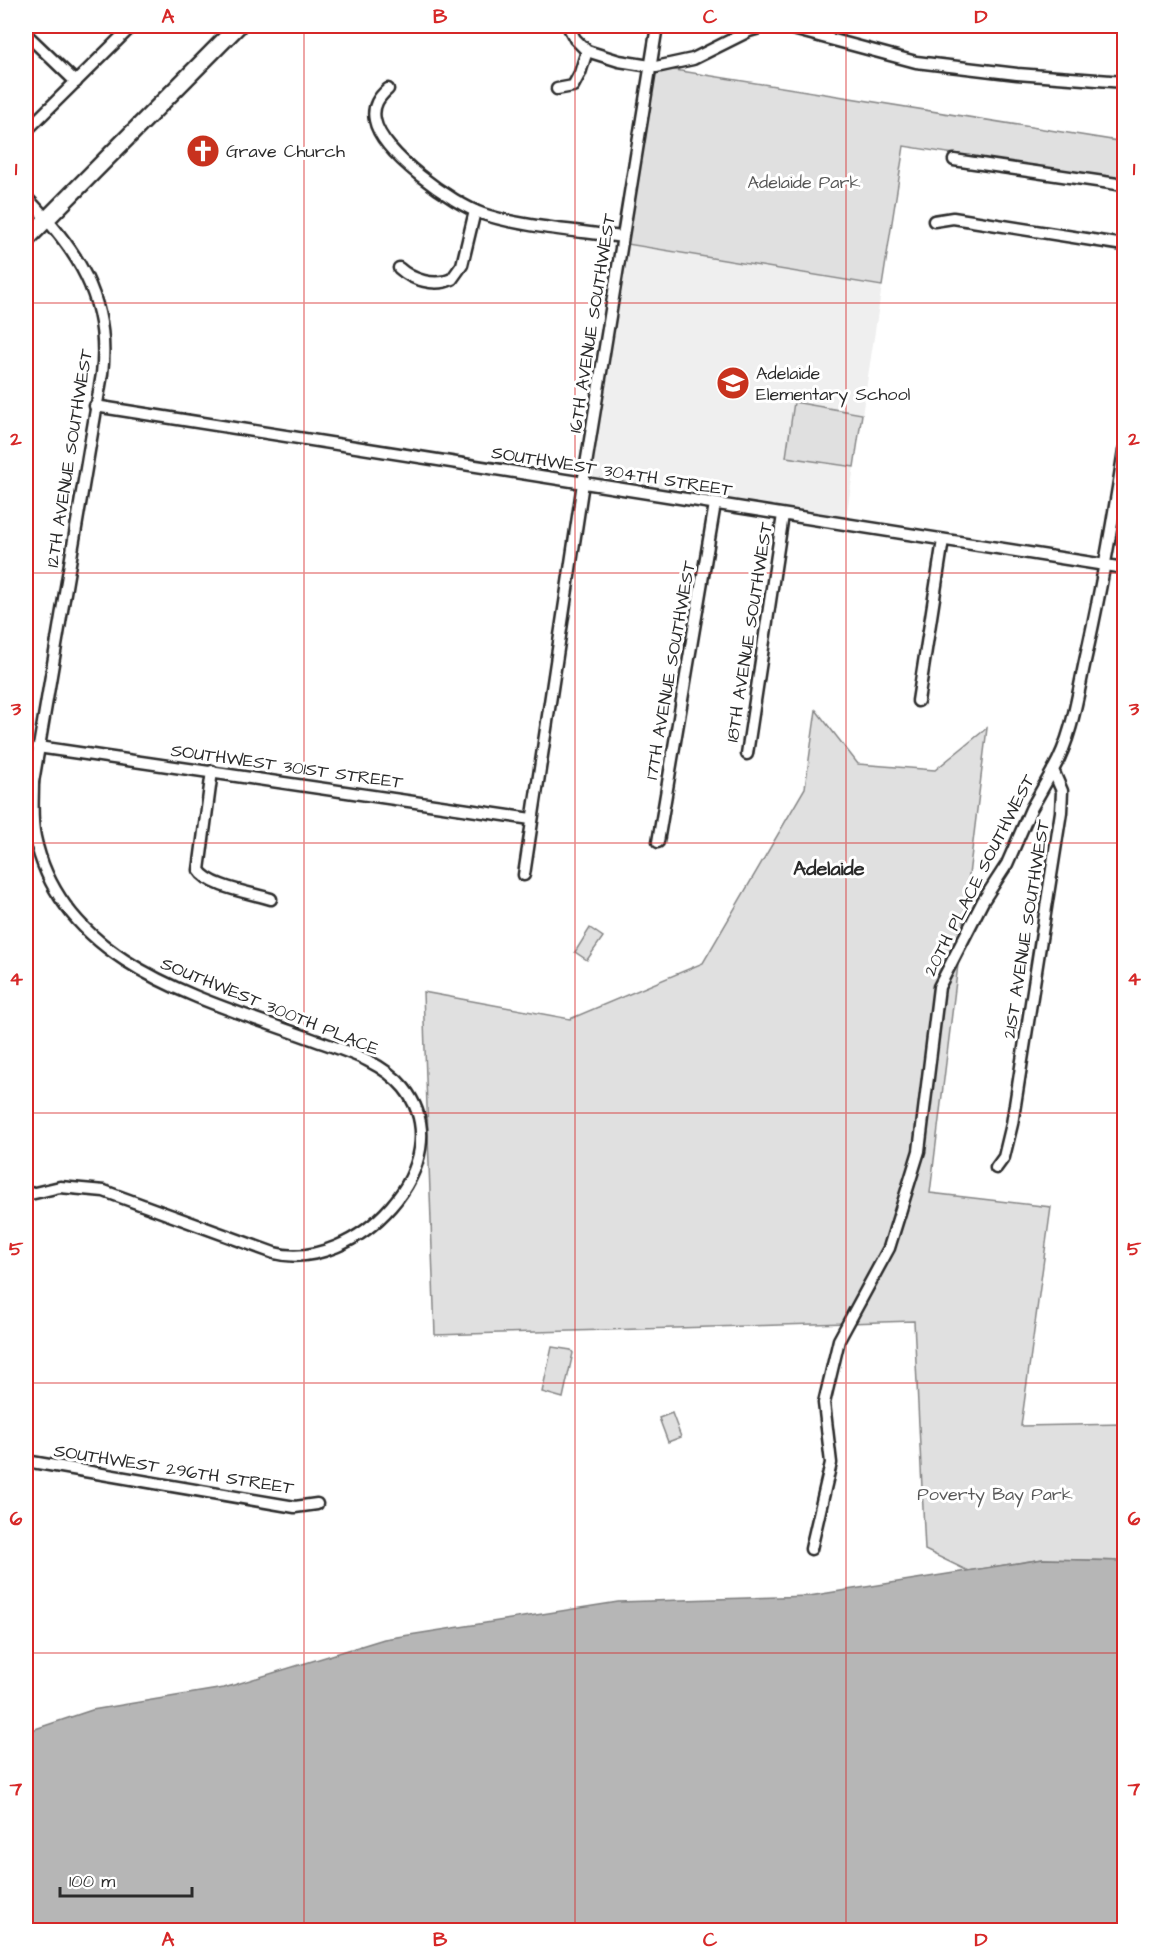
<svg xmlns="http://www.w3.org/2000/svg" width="1150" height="1956" font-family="'Architects Daughter',sans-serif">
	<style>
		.built { fill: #efefef }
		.green { fill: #e0e0e0; stroke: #868686; stroke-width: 1.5 }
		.water { fill: #b6b6b6; stroke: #7e7e7e; stroke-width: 1.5 }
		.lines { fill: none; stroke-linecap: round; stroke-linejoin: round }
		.minor-casing { stroke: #2b2b2b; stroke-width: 15 }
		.secondary-casing { stroke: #2b2b2b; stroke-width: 20 }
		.minor { stroke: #fff; stroke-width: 10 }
		.secondary { stroke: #fff; stroke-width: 15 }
		.grid { fill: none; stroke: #d62828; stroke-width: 1.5; stroke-opacity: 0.55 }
		.labels { text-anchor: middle; stroke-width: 6; stroke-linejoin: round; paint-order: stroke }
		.poi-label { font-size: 18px; fill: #2b2b2b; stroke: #fff; text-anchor: start }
		.park-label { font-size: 18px; fill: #585858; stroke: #fff }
		.street-label { font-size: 18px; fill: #2b2b2b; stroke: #fff }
		.neighbourhood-label { font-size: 20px; font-weight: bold; fill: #2b2b2b; stroke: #fff }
		.neatline { fill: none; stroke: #d62828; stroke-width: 2 }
		.grid-label { font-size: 20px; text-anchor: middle; font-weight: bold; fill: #d62828 }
	</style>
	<rect width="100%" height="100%" fill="#fff"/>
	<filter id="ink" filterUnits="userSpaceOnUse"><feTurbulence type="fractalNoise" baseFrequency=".0167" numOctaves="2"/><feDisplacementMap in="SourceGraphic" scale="12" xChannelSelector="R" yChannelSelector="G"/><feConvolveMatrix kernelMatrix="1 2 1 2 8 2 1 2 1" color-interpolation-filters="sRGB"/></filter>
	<g filter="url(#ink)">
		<polygon class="built" points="621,243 882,286 845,525 583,483"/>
		<g class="green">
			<polygon points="650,66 1124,142 1124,181 904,146 882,286 621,243"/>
			<polygon points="794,402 862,414 854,467 786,457"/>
			<polygon points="816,710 858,764 935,770 987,728 930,1193 1051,1207 1021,1426 1124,1424 1124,1561 1043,1559 968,1571 925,1550 914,1321 435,1335 423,992 570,1019 703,963 805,788"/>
			<polygon points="590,928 603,937 587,960 575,952"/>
			<polygon points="552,1347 571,1350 573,1353 563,1398 542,1392"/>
			<polygon points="672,1413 681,1437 668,1442 659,1418"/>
		</g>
		<polygon class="water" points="1043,1559 1124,1561 1124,1930 26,1930 26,1732 92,1710 224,1688 384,1639 618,1602 809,1596"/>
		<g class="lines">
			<defs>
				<g id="minor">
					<polyline points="568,26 575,39 587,51 619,61 656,67 693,59 749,31 766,26 789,28 916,62 1017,74 1124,82"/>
					<polyline points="26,34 76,82"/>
					<path d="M388 89C379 97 372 106 375 120 381 153 453 204 483 214 521 227 581 231 622 237"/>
					<polyline points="557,89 573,86 580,73 587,51"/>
					<polyline points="26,131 132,26"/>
					<polyline points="954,160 1124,185"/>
					<path d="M26 197C76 248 111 299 102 374L32 788"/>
					<polyline points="934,221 953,218 1124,245"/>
					<path d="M399 268C412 280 435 287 452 279L462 265 475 211"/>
					<polyline points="95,406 1124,568"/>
					<polyline points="918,701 943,540"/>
					<polyline points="38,747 531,819"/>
					<polyline points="747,754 783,515"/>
					<path d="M212 771 199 870C209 887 252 893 271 899"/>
					<polyline points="658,842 715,504"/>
					<polyline points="524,875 583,483 657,26"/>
					<path d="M996 1168 1004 1157 1012 1124 1061 812 1062 791 1053 770C1072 737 1077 698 1085 661 1101 591 1113 521 1124 450"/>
					<path d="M26 1195 60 1187 104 1191 274 1253C353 1274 464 1163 404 1088 381 1060 342 1050 309 1038 203 999 62 965 35 837 31 819 33 801 33 782"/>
					<polyline points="26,1461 295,1507 317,1504"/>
					<polyline points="811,1549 831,1463 824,1403 839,1340 889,1248 919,1151 939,987 983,901 1007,864 1031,809 1053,770"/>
				</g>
				<polyline id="secondary" points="26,240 238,26"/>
			</defs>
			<use href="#minor" class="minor-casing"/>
			<use href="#secondary" class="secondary-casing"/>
			<use href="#minor" class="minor"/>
			<use href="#secondary" class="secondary"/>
		</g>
	</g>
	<path class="grid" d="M304 26V1930M575 26V1930M846 26V1930M26 303H1124M26 573H1124M26 843H1124M26 1113H1124M26 1383H1124M26 1653H1124"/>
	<defs>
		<symbol id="church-disc" viewBox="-11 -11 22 22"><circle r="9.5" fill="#c8321e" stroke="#fff"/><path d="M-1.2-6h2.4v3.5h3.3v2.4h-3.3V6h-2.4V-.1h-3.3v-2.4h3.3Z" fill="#fff"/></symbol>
		<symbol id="school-disc" viewBox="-11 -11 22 22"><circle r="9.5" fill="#c8321e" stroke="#fff"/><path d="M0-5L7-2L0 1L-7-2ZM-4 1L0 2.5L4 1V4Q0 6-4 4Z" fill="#fff"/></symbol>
	</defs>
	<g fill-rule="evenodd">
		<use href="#church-disc" x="184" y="132" width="38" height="38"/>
		<use href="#school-disc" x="714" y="364" width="38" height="38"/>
	</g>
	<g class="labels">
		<g class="poi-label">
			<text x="226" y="157">Grave Church</text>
			<text x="756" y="379">Adelaide<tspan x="756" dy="21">Elementary School</tspan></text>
		</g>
		<g class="park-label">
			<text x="804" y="188">Adelaide Park</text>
			<text x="995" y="1500">Poverty Bay Park</text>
		</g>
		<g class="street-label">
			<text transform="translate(592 323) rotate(-81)" y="6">16TH AVENUE SOUTHWEST</text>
			<text transform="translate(69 458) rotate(-81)" y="6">12TH AVENUE SOUTHWEST</text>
			<text transform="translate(612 471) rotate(9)" y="6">SOUTHWEST 304TH STREET</text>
			<text transform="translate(749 632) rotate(-81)" y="6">18TH AVENUE SOUTHWEST</text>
			<text transform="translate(670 670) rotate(-80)" y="6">17TH AVENUE SOUTHWEST</text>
			<text transform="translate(287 766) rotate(8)" y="6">SOUTHWEST 301ST STREET</text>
			<text transform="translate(979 875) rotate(-63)" y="6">20TH PLACE SOUTHWEST</text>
			<text transform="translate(1026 929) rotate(-81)" y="6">21ST AVENUE SOUTHWEST</text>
			<text transform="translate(270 1006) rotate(22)" y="6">SOUTHWEST 300TH PLACE</text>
			<text transform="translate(174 1469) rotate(9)" y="6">SOUTHWEST 296TH STREET</text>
		</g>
		<g class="neighbourhood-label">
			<text x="829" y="875">Adelaide</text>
		</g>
	</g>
	<rect width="1150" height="1956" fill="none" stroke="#fff" stroke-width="66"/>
	<path d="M60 1887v9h132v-9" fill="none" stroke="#2b2b2b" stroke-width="3"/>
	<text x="69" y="1887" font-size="18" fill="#2b2b2b" stroke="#ffffff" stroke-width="4.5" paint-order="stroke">100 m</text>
	<rect x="33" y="33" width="1084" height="1890" class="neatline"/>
	<g class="grid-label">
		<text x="168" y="23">A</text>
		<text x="440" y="23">B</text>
		<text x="710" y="23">C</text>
		<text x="981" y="23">D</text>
		<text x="16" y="175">1</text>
		<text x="1134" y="175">1</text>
		<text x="16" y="445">2</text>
		<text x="1134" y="445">2</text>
		<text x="16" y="715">3</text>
		<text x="1134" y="715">3</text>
		<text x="16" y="985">4</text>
		<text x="1134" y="985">4</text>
		<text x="16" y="1255">5</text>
		<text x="1134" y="1255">5</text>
		<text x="16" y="1525">6</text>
		<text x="1134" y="1525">6</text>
		<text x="16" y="1795">7</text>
		<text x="1134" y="1795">7</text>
		<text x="168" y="1946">A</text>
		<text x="440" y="1946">B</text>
		<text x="710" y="1946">C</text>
		<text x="981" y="1946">D</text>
	</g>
</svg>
